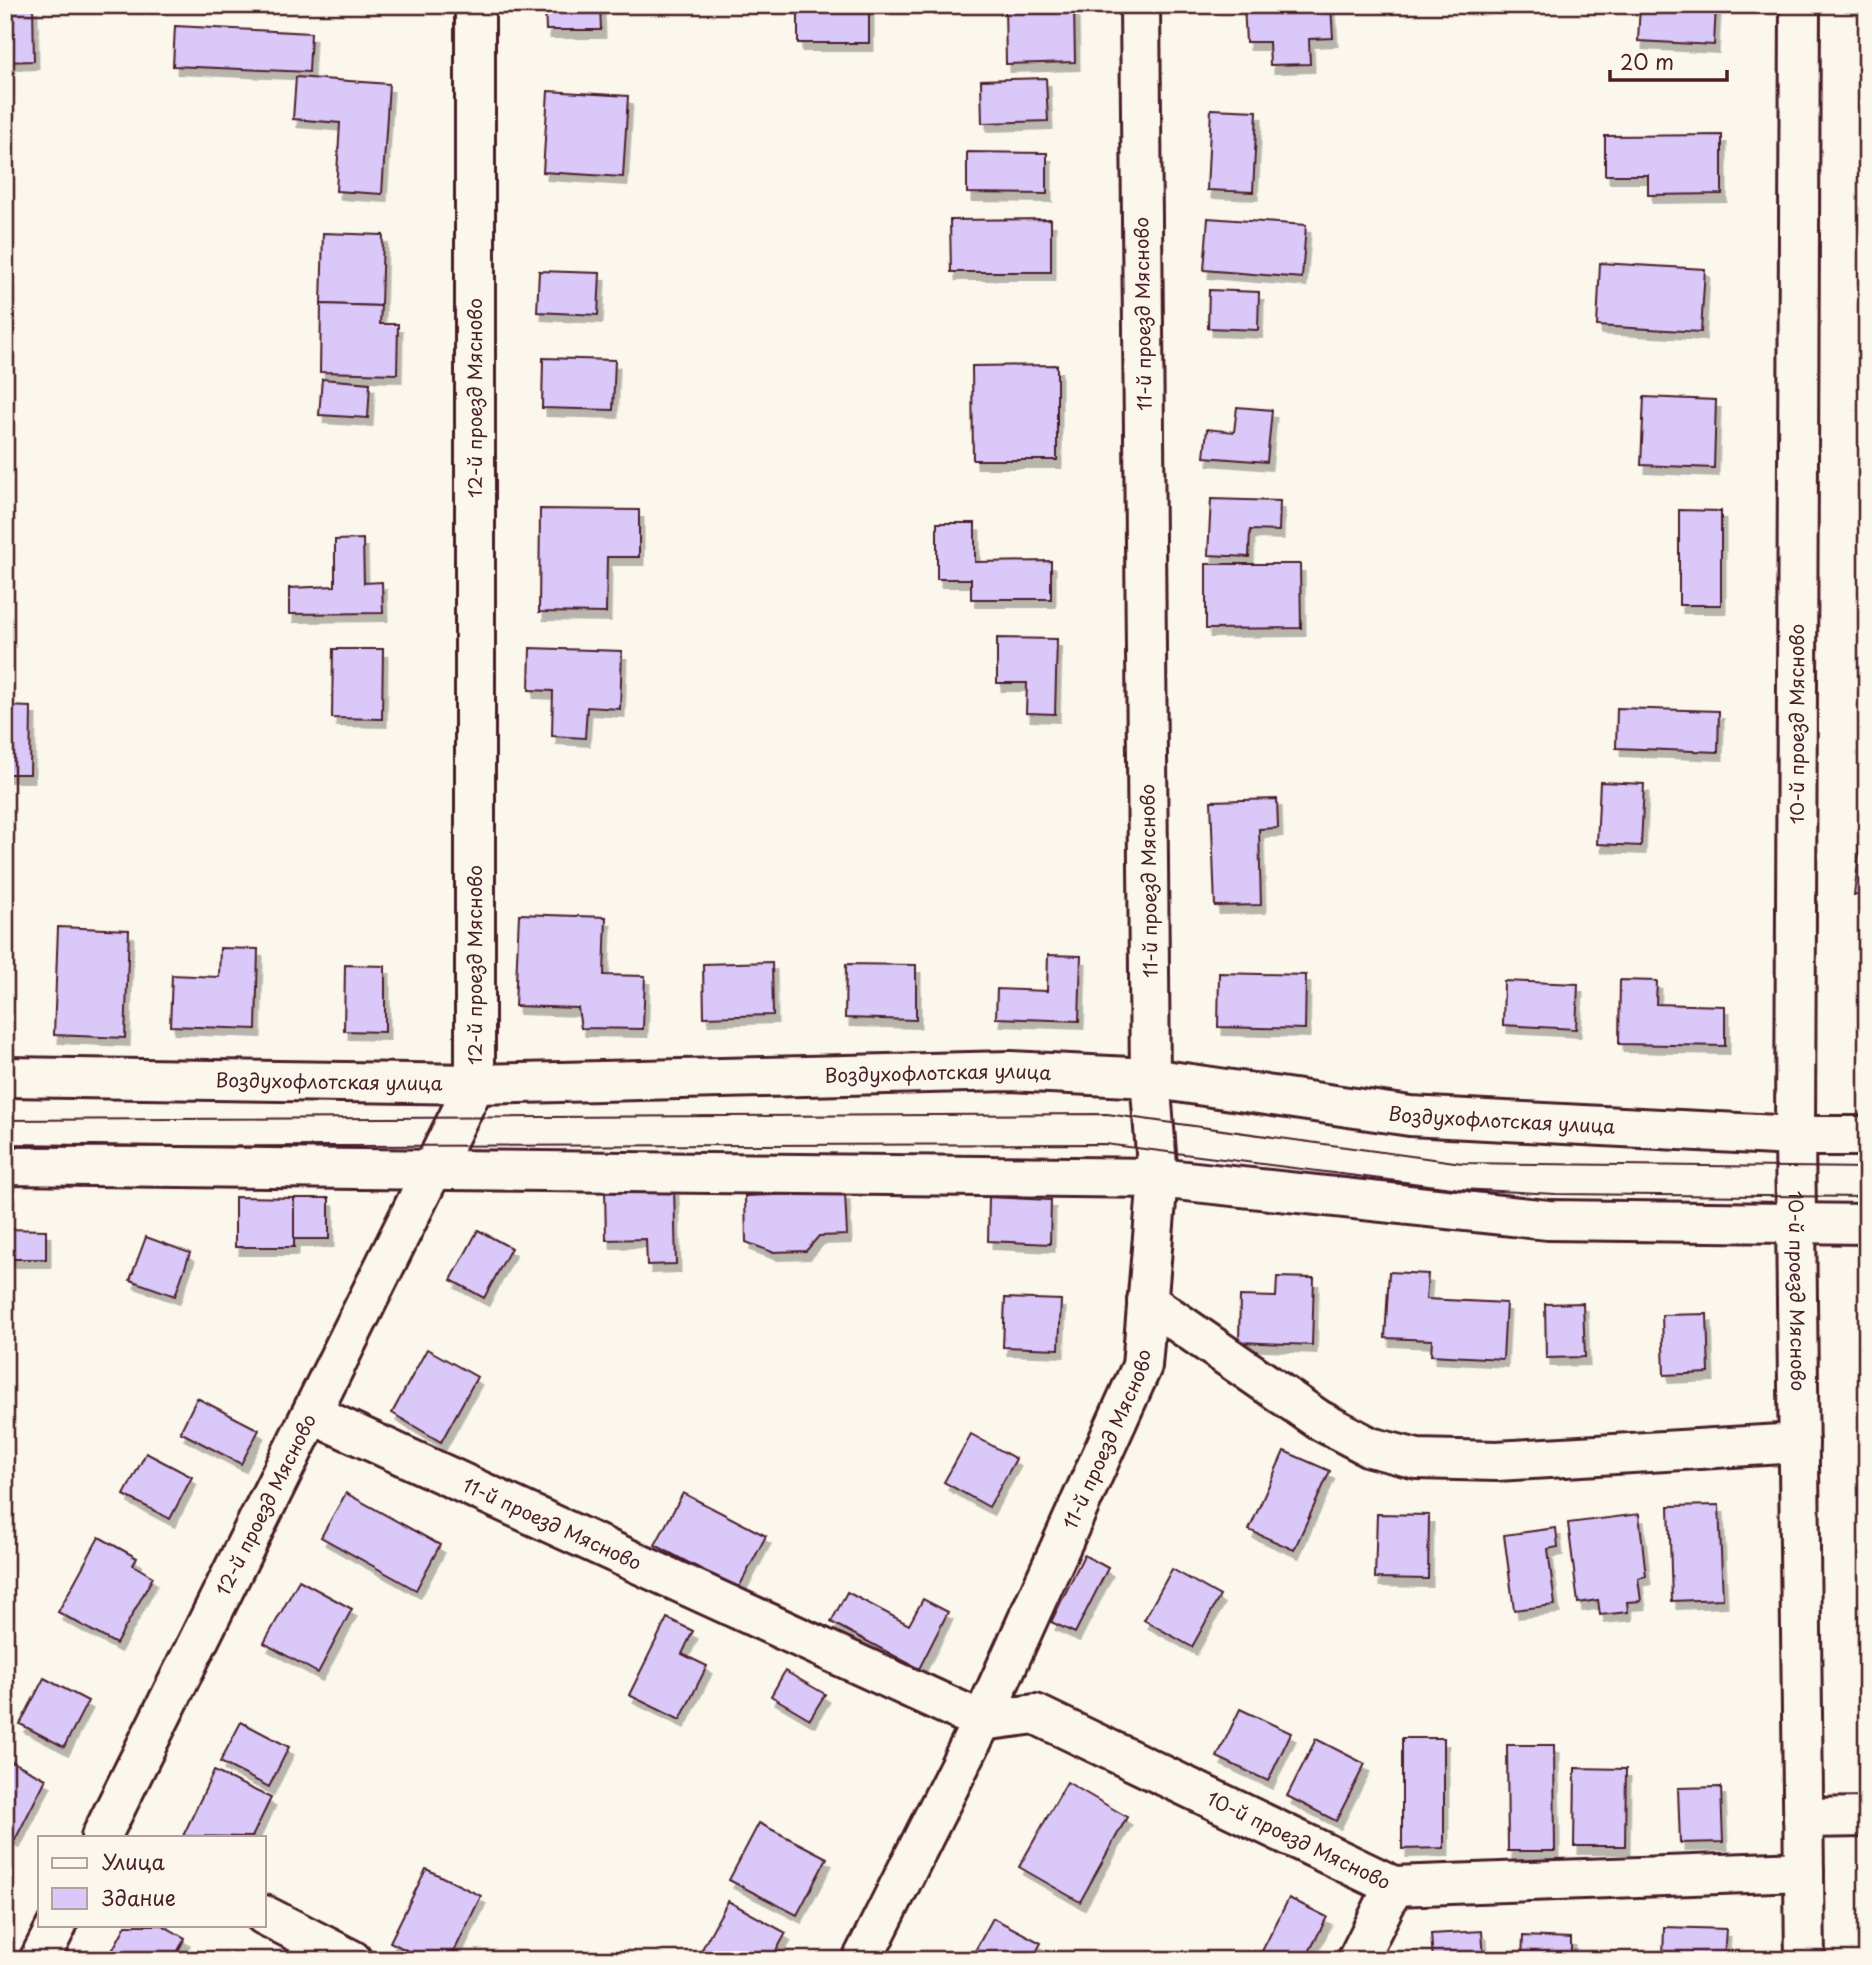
<svg xmlns="http://www.w3.org/2000/svg" width="1872" height="1965" font-family="'Playpen Sans',sans-serif">
	<style>
		.building { fill: #dac8f9; stroke: #4a1f2b; stroke-width: 2; filter: url(#shadow) }
		.lines { fill: none; stroke-linecap: round; stroke-linejoin: round }
		.minor-casing { stroke: #4a1f2b; stroke-width: 44 }
		.minor { stroke: #fbf7ec; stroke-width: 38 }
		.tram { stroke: #4a1f2b; stroke-width: 2 }
		.labels { text-anchor: middle; stroke-width: 5; stroke-linejoin: round; paint-order: stroke }
		.street-label { font-size: 19px; fill: #4a1f2b; stroke: #fbf7ec }
	</style>
	<defs>
		<filter id="shadow"><feDropShadow dx="4.5" dy="8" stdDeviation="0" flood-color="#0004"/></filter>
	</defs>
	<rect width="100%" height="100%" fill="#fbf7ec"/>
	<filter id="ink" filterUnits="userSpaceOnUse"><feTurbulence type="fractalNoise" baseFrequency=".0143" numOctaves="2"/><feDisplacementMap in="SourceGraphic" scale="14" xChannelSelector="R" yChannelSelector="G"/><feConvolveMatrix kernelMatrix="1 2 1 2 8 2 1 2 1" color-interpolation-filters="sRGB"/></filter>
	<g filter="url(#ink)">
		<g class="building">
			<polygon points="5,5 33,5 34,61 5,62"/>
			<polygon points="545,5 600,5 601,30 546,30"/>
			<rect x="798" y="5" width="71" height="38"/>
			<polygon points="1005,5 1074,5 1075,62 1006,64"/>
			<polygon points="1244,5 1331,5 1333,38 1309,39 1310,64 1270,65 1269,42 1246,42"/>
			<polygon points="1640,5 1716,5 1714,45 1638,41"/>
			<polygon points="175,26 311,33 309,72 173,66"/>
			<polygon points="296,77 389,84 382,194 336,191 340,123 293,119"/>
			<polygon points="1046,78 1048,121 982,123 981,80"/>
			<polygon points="548,91 628,96 623,177 543,172"/>
			<polygon points="1211,109 1257,111 1253,192 1207,190"/>
			<polygon points="1722,135 1722,194 1648,195 1648,175 1605,175 1605,136"/>
			<polygon points="967,152 1047,153 1047,194 967,193"/>
			<polygon points="1208,218 1306,225 1302,278 1204,270"/>
			<polygon points="1051,219 1051,272 951,272 950,220"/>
			<polygon points="323,233 383,235 381,306 321,304"/>
			<polygon points="1600,263 1705,269 1701,332 1597,326"/>
			<polygon points="539,271 600,273 598,315 537,312"/>
			<polygon points="1209,290 1259,292 1258,330 1208,328"/>
			<polygon points="321,304 381,306 380,324 398,324 397,374 320,372"/>
			<polygon points="543,358 615,360 613,410 542,408"/>
			<polygon points="1057,365 1057,460 973,460 972,366"/>
			<polygon points="322,379 370,383 368,418 319,415"/>
			<polygon points="1644,397 1716,400 1714,468 1641,465"/>
			<polygon points="1237,407 1272,410 1267,462 1204,457 1207,429 1234,432"/>
			<polygon points="1211,499 1280,501 1279,531 1250,530 1249,557 1208,555"/>
			<polygon points="540,509 639,510 639,557 607,557 606,613 539,612"/>
			<polygon points="1679,510 1721,511 1721,605 1679,605"/>
			<polygon points="937,523 975,523 975,562 1051,561 1051,599 971,599 971,579 937,579"/>
			<polygon points="363,539 364,583 382,582 383,613 289,614 289,588 335,586 335,540"/>
			<polygon points="1206,564 1300,564 1301,628 1206,629"/>
			<polygon points="997,638 1057,639 1055,714 1026,713 1027,683 997,683"/>
			<polygon points="530,648 622,651 620,709 587,707 585,738 552,736 553,691 529,690"/>
			<polygon points="333,649 383,649 382,719 332,718"/>
			<polygon points="5,706 31,707 30,774 5,774"/>
			<polygon points="1617,708 1719,711 1718,752 1616,748"/>
			<polygon points="1600,782 1644,784 1641,846 1597,844"/>
			<polygon points="1277,799 1278,828 1259,829 1261,905 1215,906 1211,801"/>
			<polygon points="1865,804 1867,804 1867,896 1854,895"/>
			<polygon points="519,914 606,917 604,975 645,976 643,1029 581,1028 578,1008 515,1006"/>
			<polygon points="58,927 129,930 125,1038 54,1035"/>
			<polygon points="220,948 258,949 256,1029 170,1026 172,975 219,977"/>
			<polygon points="1048,955 1081,956 1079,1021 996,1018 997,989 1047,991"/>
			<polygon points="772,962 773,1015 704,1017 703,964"/>
			<polygon points="846,964 916,965 916,1020 845,1018"/>
			<polygon points="345,965 385,966 385,1032 344,1031"/>
			<polygon points="1219,973 1306,975 1305,1029 1218,1027"/>
			<polygon points="1620,980 1657,981 1656,1004 1725,1006 1725,1046 1619,1044"/>
			<polygon points="1504,981 1578,984 1576,1029 1503,1025"/>
			<polygon points="674,1188 676,1264 647,1265 646,1239 606,1240 605,1189"/>
			<polygon points="845,1192 847,1235 819,1236 806,1251 772,1252 746,1242 745,1196"/>
			<polygon points="235,1197 294,1198 294,1247 235,1247"/>
			<polygon points="989,1197 1051,1200 1050,1244 988,1241"/>
			<rect x="294" y="1198" width="35" height="41"/>
			<polygon points="5,1229 46,1230 46,1259 5,1259"/>
			<polygon points="478,1230 511,1248 484,1298 451,1280"/>
			<polygon points="146,1237 190,1253 175,1296 130,1280"/>
			<polygon points="1389,1272 1428,1274 1426,1299 1506,1303 1503,1359 1431,1355 1432,1340 1385,1338"/>
			<polygon points="1277,1277 1314,1278 1312,1345 1239,1342 1240,1296 1276,1297"/>
			<polygon points="1005,1298 1061,1300 1059,1349 1003,1347"/>
			<polygon points="1583,1303 1585,1357 1546,1358 1545,1304"/>
			<polygon points="1707,1314 1709,1373 1664,1375 1662,1315"/>
			<polygon points="427,1349 477,1377 441,1442 392,1413"/>
			<polygon points="197,1398 259,1430 241,1464 180,1432"/>
			<polygon points="971,1434 1016,1459 989,1507 944,1482"/>
			<polygon points="1284,1451 1330,1471 1294,1550 1249,1530"/>
			<polygon points="146,1453 192,1477 170,1519 124,1495"/>
			<polygon points="346,1493 440,1545 416,1590 321,1537"/>
			<polygon points="683,1493 766,1536 738,1589 655,1545"/>
			<polygon points="1719,1505 1723,1599 1672,1601 1669,1506"/>
			<polygon points="1377,1514 1429,1515 1428,1579 1375,1578"/>
			<polygon points="1639,1514 1646,1576 1638,1578 1641,1601 1627,1602 1628,1612 1600,1615 1598,1600 1578,1603 1568,1523"/>
			<polygon points="1556,1528 1558,1547 1548,1549 1555,1605 1514,1610 1504,1535"/>
			<polygon points="99,1537 137,1558 133,1565 153,1577 116,1644 58,1612"/>
			<polygon points="1084,1555 1108,1568 1075,1633 1051,1622"/>
			<polygon points="1172,1569 1220,1596 1192,1647 1144,1620"/>
			<polygon points="299,1580 352,1609 318,1673 264,1643"/>
			<polygon points="847,1592 909,1625 923,1599 948,1612 919,1669 831,1622"/>
			<polygon points="667,1618 693,1631 682,1654 707,1666 680,1720 629,1695"/>
			<polygon points="785,1671 825,1694 810,1719 771,1696"/>
			<polygon points="44,1678 88,1701 64,1747 20,1724"/>
			<polygon points="1240,1709 1291,1733 1268,1781 1217,1757"/>
			<polygon points="241,1722 289,1747 269,1787 220,1762"/>
			<polygon points="1402,1738 1444,1738 1444,1848 1402,1849"/>
			<polygon points="1316,1739 1365,1764 1336,1821 1287,1796"/>
			<polygon points="1507,1745 1554,1745 1555,1851 1508,1851"/>
			<polygon points="5,1758 46,1779 15,1840 5,1835"/>
			<polygon points="1575,1768 1626,1769 1625,1846 1574,1846"/>
			<polygon points="214,1771 271,1798 252,1837 183,1836"/>
			<polygon points="1067,1782 1127,1817 1080,1902 1019,1867"/>
			<polygon points="1721,1787 1723,1842 1680,1843 1678,1788"/>
			<polygon points="759,1823 827,1858 797,1915 729,1880"/>
			<polygon points="426,1869 481,1896 450,1960 426,1960 390,1942"/>
			<polygon points="1289,1898 1327,1917 1305,1960 1278,1960 1262,1951"/>
			<polygon points="728,1901 786,1933 771,1960 722,1960 702,1949"/>
			<polygon points="993,1918 1041,1943 1032,1960 970,1960"/>
			<polygon points="126,1925 162,1925 185,1938 173,1960 122,1960 111,1953"/>
			<polygon points="1664,1927 1726,1929 1724,1960 1663,1960"/>
			<polygon points="1482,1931 1484,1960 1433,1960 1431,1934"/>
			<polygon points="1523,1936 1571,1938 1571,1960 1522,1960"/>
		</g>
		<g class="lines">
			<defs>
				<g id="minor">
					<path id="s1" d="M1800 5 1795 1136 1805 1960"/>
					<path id="s2" d="M5 1077 475 1084 1010 1071 1150 1078 1410 1116 1795 1136H1867"/>
					<polyline points="5,1165 1158,1178 1548,1220 1867,1224"/>
					<polyline points="1147,1301 1319,1420 1370,1447 1417,1459 1497,1461 1799,1443"/>
					<path id="s3" d="M312 1414 982 1721 1035 1714 1394 1886 1804 1871"/>
					<polyline points="1803,1818 1867,1817"/>
					<path id="s4" d="M101 1837 475 1084V5"/>
					<polyline points="264,1915 352,1960"/>
					<polyline points="39,1960 57,1925"/>
					<path id="s5" d="M862 1960 982 1721 1142 1366 1158 1178 1150 1078 1140 5"/>
					<polyline points="1357,1960 1394,1886"/>
				</g>
			</defs>
			<use href="#minor" class="minor-casing"/>
			<use href="#minor" class="minor"/>
			<g class="tram">
				<polyline points="5,1120 1107,1114 1462,1163 1867,1168"/>
				<polyline points="5,1147 1105,1144 1460,1189 1556,1194 1867,1197"/>
			</g>
		</g>
	</g>
	<g class="labels">
		<g class="street-label">
			<text transform="translate(1143 314) rotate(-91)" y="7">11-й проезд Мясново</text>
			<text transform="translate(475 398) rotate(-90)" y="7">12-й проезд Мясново</text>
			<text transform="translate(1797 724) rotate(-90)" y="7">10-й проезд Мясново</text>
			<text transform="translate(1149 881) rotate(-91)" y="7">11-й проезд Мясново</text>
			<text transform="translate(475 965) rotate(-90)" y="7">12-й проезд Мясново</text>
			<text dy="7" stroke="none"><textPath href="#s2" startOffset="933">Воздухофлотская улица</textPath></text>
			<text dy="7" stroke="none"><textPath href="#s2" startOffset="324">Воздухофлотская улица</textPath></text>
			<text dy="7" stroke="none"><textPath href="#s2" startOffset="1500">Воздухофлотская улица</textPath></text>
			<text dy="7" stroke="none"><textPath href="#s1" startOffset="1286">10-й проезд Мясново</textPath></text>
			<text dy="7" stroke="none"><textPath href="#s5" startOffset="576">11-й проезд Мясново</textPath></text>
			<text dy="7" stroke="none"><textPath href="#s4" startOffset="371">12-й проезд Мясново</textPath></text>
			<text dy="7" stroke="none"><textPath href="#s3" startOffset="264">11-й проезд Мясново</textPath></text>
			<text dy="7" stroke="none"><textPath href="#s3" startOffset="1083">10-й проезд Мясново</textPath></text>
		</g>
	</g>
	<rect width="1872" height="1965" fill="none" stroke="#fbf7ec" stroke-width="28"/>
	<rect x="14" y="14" width="1844" height="1937" fill="none" stroke="#4a1f2b" stroke-width="2.5" filter="url(#ink)"/>
	<rect x="38" y="1836" width="228" height="91" fill="#fbf7ec" stroke="#b4a19f" stroke-width="2"/>
	<rect x="52" y="1858" width="35" height="10" fill="#fbf7ec" stroke="#b4a19f" stroke-width="2"/>
	<text x="102" y="1870" font-size="21" fill="#4a1f2b">Улица</text>
	<rect x="52" y="1888" width="35" height="21" fill="#dac8f9" stroke="#b4a19f" stroke-width="2"/>
	<text x="102" y="1906" font-size="21" fill="#4a1f2b">Здание</text>
	<path d="M1610 70v10h117v-10" fill="none" stroke="#4a1f2b" stroke-width="3.5"/>
	<text x="1620" y="70" font-size="21" fill="#4a1f2b" stroke="#fbf7ec" stroke-width="5" paint-order="stroke">20 m</text>
</svg>
